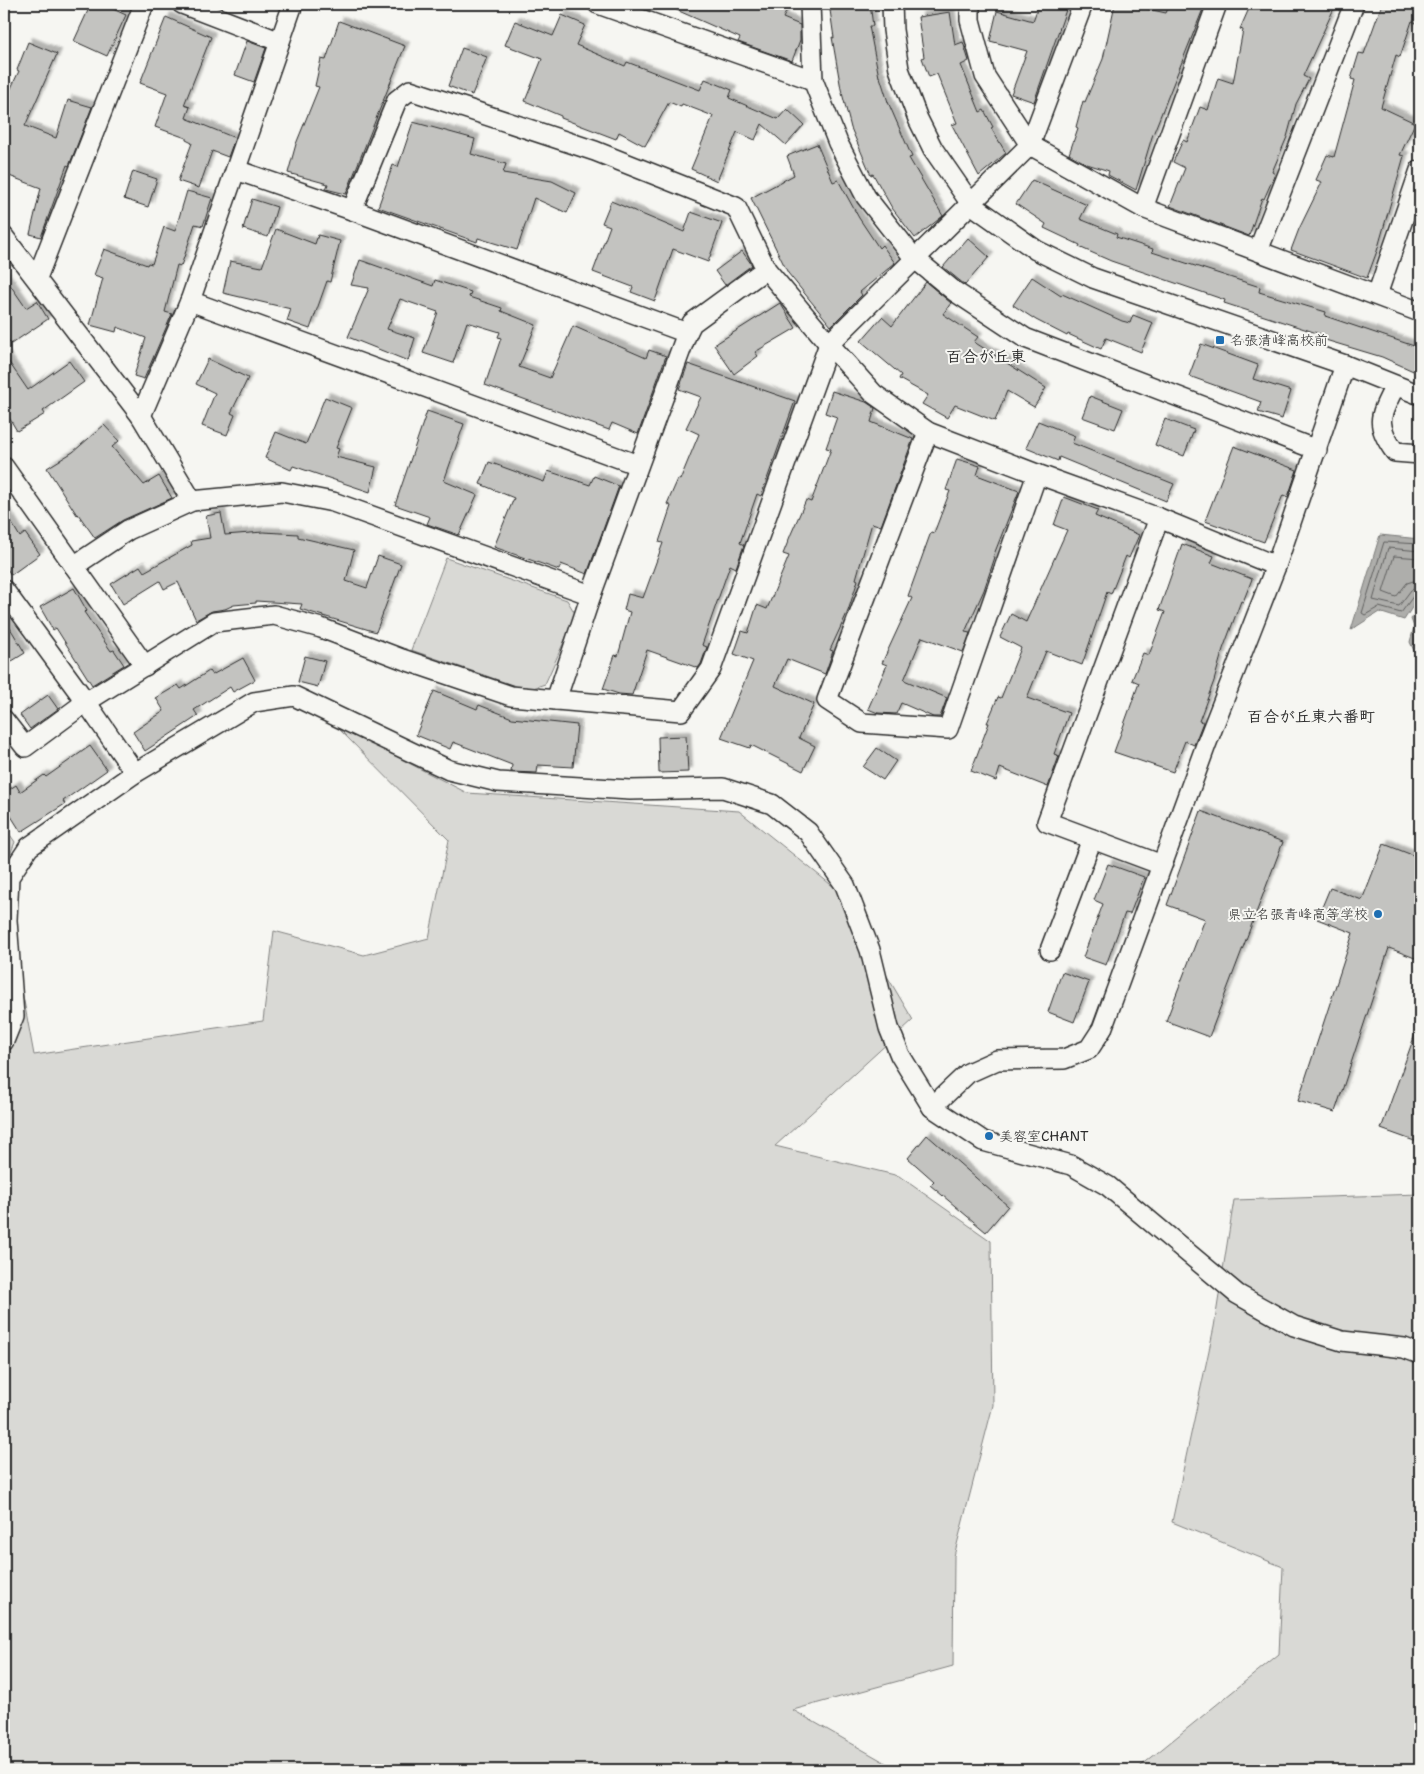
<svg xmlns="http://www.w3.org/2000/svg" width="1424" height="1774" font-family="'Shantell Sans','Klee One',sans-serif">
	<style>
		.green { fill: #d9d9d5; stroke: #828280 }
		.water { fill: #aeaeab; stroke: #7a7a78 }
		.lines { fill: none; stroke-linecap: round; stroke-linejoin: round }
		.shore { stroke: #5f5f5e; stroke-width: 1 }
		.building { fill: #c3c3c0; stroke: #2b2b2b; filter: url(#shadow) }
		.street-casing { stroke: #2b2b2b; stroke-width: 22 }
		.street { stroke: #f6f6f2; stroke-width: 19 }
		.poi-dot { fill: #1f6fb2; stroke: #f6f6f2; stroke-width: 2 }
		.labels { text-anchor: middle; stroke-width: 4; stroke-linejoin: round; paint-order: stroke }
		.poi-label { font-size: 14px; fill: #2b2b2b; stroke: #f6f6f2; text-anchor: start }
		.quarter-label { font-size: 16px; font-weight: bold; fill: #2b2b2b; stroke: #f6f6f2 }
	</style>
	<defs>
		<filter id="shadow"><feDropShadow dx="4.5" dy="-4.5" stdDeviation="1" flood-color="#0004"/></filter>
	</defs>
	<rect width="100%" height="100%" fill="#f6f6f2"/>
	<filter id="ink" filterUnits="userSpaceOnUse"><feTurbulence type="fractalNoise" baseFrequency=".02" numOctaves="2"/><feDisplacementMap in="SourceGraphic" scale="10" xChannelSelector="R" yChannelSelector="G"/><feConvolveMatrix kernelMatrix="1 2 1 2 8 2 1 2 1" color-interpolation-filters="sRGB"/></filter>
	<g filter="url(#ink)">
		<g class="green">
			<polygon points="446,558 567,600 576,615 545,684 527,690 411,650"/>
			<polygon points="335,725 467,793 739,811 835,888 913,1020 775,1146 899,1176 991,1241 993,1405 954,1556 953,1666 793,1710 898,1770 4,1770 4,893 34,1055 263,1021 274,931 364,955 429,938 449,840"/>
			<polygon points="4,826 15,842 4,870"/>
			<polygon points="1420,1194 1420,1770 1136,1770 1279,1654 1283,1567 1172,1522 1214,1327 1234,1200"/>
		</g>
		<g class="water">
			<polygon points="1380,535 1420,539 1420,595 1404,620 1379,612 1351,630"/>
			<polygon points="1420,608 1420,664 1410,642 1414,627 1411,619"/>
		</g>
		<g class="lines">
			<g class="shore">
				<polyline points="1420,544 1384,542 1362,613 1365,615 1379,607 1401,613 1414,595 1420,593"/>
				<polyline points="1420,551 1388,548 1373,600 1399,606 1411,590 1420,586"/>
				<polyline points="1420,558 1394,556 1383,592 1396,597 1407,583 1420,579"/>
			</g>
		</g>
		<g class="building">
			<polygon points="91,4 102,4 126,15 107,56 74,41"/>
			<polygon points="663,4 790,4 783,18 800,25 800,40 792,61 738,42 740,38"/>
			<polygon points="870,4 873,26 869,26 879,77 880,77 888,102 912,157 909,158 943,216 915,238 892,208 873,174 871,175 851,128 841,89 832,37 834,38 830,10"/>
			<polygon points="1039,4 1068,4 1034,102 1011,94 1027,51 990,41 997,11 1033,21"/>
			<polygon points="1115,4 1125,4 1166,13 1170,4 1205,4 1152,137 1136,190 1108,175 1109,171 1087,164 1069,154 1078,128 1076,127 1083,101 1085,102 1103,59"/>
			<polygon points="1251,4 1336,4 1303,76 1309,79 1296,104 1287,137 1272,172 1275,174 1264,199 1262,198 1249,236 1170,206 1185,168 1173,162 1183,140 1187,142 1200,107 1208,110 1218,78 1233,83 1243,30 1240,29"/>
			<polygon points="1382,4 1420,4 1420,25 1412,21 1400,57 1396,55 1381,107 1415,123 1400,155 1404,156 1377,251 1367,278 1291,250 1299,229 1322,182 1316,180 1327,155 1334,157 1355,80 1351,79 1359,53 1364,54"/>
			<polygon points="950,12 955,45 963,42 969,61 961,65 980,112 984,110 993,127 991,128 1006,153 979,176 952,125 957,123 937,74 929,77 922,58 924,57 918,17"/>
			<polygon points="562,15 585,25 576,45 625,66 627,62 700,90 705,79 732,90 729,98 778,119 787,109 804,125 786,145 762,124 755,140 737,132 717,181 691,169 713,116 682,104 681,107 669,102 645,146 619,132 616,139 561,118 561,116 525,101 542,59 505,45 515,21 553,36"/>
			<polygon points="166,17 211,37 184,105 190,107 186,118 235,138 228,157 212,151 199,188 178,181 192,143 186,140 186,138 155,127 167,93 140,83"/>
			<polygon points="339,21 405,46 346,194 326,189 328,184 288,173 296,144 319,87 315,86 321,59 326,60"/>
			<polygon points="247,41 266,48 254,82 235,75"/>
			<polygon points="28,42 57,54 25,126 56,138 68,100 92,107 69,166 67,165 41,237 30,234 41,188 4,174 4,114 8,103 5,101 19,71 17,70"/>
			<polygon points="462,48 487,57 472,95 448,86"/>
			<polygon points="413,122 475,139 471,154 506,164 503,173 552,181 576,193 567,213 534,198 517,250 478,238 477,242 378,207 393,165 398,167"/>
			<polygon points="817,144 833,182 838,180 859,218 879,248 882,245 895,263 860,292 862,295 831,326 788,273 751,198 794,175 787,156"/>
			<polygon points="133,171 157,179 148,207 124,199"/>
			<polygon points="1032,180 1087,205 1080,219 1117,234 1116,237 1153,249 1152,252 1260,287 1259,292 1326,312 1325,316 1420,348 1420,374 1382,357 1322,339 1323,335 1224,303 1225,300 1111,261 1079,247 1080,245 1044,228 1046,224 1016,204"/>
			<polygon points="187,191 212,198 203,226 195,224 181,266 177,265 165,312 172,314 144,379 134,376 146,338 117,327 116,332 90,325 103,278 94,275 104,249 147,265 148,263 152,264 164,227 175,231"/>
			<polygon points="252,199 277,207 268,237 243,229"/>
			<polygon points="611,201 684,232 691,212 722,223 708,262 673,249 655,301 631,292 633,287 593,272 610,226 602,223"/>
			<polygon points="276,229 315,244 318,235 340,241 330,282 327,281 310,329 287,321 291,309 223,293 230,261 262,267"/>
			<polygon points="968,238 989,257 965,285 943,267"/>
			<polygon points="742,251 752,265 725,285 715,271"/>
			<polygon points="360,260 433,286 435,280 471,292 469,297 502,308 501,311 536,325 519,367 550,378 573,326 646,358 649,350 666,356 638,434 612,423 609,430 485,385 501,338 498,337 500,332 467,322 453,363 423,353 438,312 400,299 387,329 415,338 408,361 348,337 369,288 351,285"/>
			<polygon points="4,276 26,308 37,301 48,319 11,344 4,334"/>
			<polygon points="1032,277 1061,296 1062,294 1122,321 1130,323 1133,315 1153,323 1141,352 1106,338 1101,349 1068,334 1067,336 1036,320 1013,305"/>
			<polygon points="926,282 951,303 943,314 978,337 974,342 1046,388 1034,407 1007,391 995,421 955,405 947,418 922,404 928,395 899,379 901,375 861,341 882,317 892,326"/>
			<polygon points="780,303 796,328 755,352 758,356 734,374 714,345"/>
			<polygon points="1201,344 1258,365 1253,379 1291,391 1282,419 1258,412 1261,402 1189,376"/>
			<polygon points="4,355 28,390 69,361 84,382 43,411 45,414 17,431 4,409"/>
			<polygon points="208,359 248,378 231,413 235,415 227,435 202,426 215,393 196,384"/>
			<polygon points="688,364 795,401 761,496 757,494 740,543 744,545 736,568 730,565 702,645 707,647 701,664 698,668 647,650 632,695 619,694 603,689 615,655 618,656 630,612 624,610 628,594 643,598 663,543 659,542 671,506 667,504 678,479 680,480 699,434 686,428 701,397 679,389"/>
			<polygon points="832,391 866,402 875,408 871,422 913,439 881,526 872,523 856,579 858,580 848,611 830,650 833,651 825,674 787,659 775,686 814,704 799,738 815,746 803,771 751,745 750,748 721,738 753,661 734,654 742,631 748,633 757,605 767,609 789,556 783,554 791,534 806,500 811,502 831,449 826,448 837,417 825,413"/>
			<polygon points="1090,396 1123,409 1115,429 1082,417"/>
			<polygon points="325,397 352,408 336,448 339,449 336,457 376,467 370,492 293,466 291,470 265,458 276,432 306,444"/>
			<polygon points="427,411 464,424 444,481 477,495 459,535 427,524 430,517 395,505"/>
			<polygon points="1165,419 1194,430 1184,456 1155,445"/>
			<polygon points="1038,421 1075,436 1072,443 1174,484 1166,501 1059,457 1058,461 1026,448"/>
			<polygon points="104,425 119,441 112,447 144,485 159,476 172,498 123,520 95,538 78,514 77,515 47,468 73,452"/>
			<polygon points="1234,446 1297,470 1288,497 1283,495 1264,542 1205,521"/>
			<polygon points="957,459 980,466 977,475 1019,491 993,557 995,557 984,590 965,632 970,633 963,652 922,637 904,680 947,698 940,717 933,717 901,703 896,714 878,713 868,709 887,665 882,663 912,598 908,596 931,532 934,533 950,491 946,490"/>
			<polygon points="489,462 544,482 548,471 590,485 594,476 619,486 587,574 561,564 559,570 494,547 514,498 480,484"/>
			<polygon points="1064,497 1098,510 1095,516 1139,535 1129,558 1126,556 1111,594 1107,592 1082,665 1046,651 1027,698 1069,713 1054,754 1059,756 1048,787 1000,768 996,781 971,771 989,723 987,723 998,697 1001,698 1021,648 1000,637 1011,614 1026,622 1067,530 1054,525"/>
			<polygon points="4,510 20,537 25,533 40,554 11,575 4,564"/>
			<polygon points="221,513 225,535 263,532 298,534 298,537 354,550 346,581 367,588 378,556 401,564 376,632 300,609 302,604 256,601 256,603 234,605 225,609 212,611 196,620 178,582 164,589 160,581 123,604 111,584 140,566 144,572 192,545 191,541 210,538 206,516"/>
			<polygon points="1182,544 1214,556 1211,563 1252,579 1243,602 1241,601 1223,649 1214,681 1199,721 1203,722 1194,745 1185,741 1173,772 1114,752 1139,683 1132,680 1143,653 1149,655 1165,612 1159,610"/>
			<polygon points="74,588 87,611 84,612 111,651 114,650 124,665 92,685 56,628 53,630 40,607"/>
			<polygon points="4,618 25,653 4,666"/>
			<polygon points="305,656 325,661 318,687 298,682"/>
			<polygon points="243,658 255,680 233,692 230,687 194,710 198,716 145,751 133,732 164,711 156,698 178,685 181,689 209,671 212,675"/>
			<polygon points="434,691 477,709 479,705 512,718 577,725 573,767 538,765 537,773 511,772 512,765 453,742 450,749 416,735"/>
			<polygon points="48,695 58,709 30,729 20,715"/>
			<polygon points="686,736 688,772 659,773 658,737"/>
			<polygon points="90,746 107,770 63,801 65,804 21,832 4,805 4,793 16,785 20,792 44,775 46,777"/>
			<polygon points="877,748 896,761 883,780 863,767"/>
			<polygon points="1201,811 1283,842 1209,1037 1166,1021 1205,919 1167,905"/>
			<polygon points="1384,844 1420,858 1420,960 1389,948 1335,1112 1298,1101 1353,933 1317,919 1330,888 1362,900"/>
			<polygon points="1108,864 1144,877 1130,914 1125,913 1106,965 1083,957 1103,904 1094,900"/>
			<polygon points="1062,972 1089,982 1074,1022 1048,1012"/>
			<polygon points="1418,1026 1420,1026 1420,1143 1381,1129"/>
			<polygon points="927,1135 1008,1206 986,1232 930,1185 934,1181 908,1158"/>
		</g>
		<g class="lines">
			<defs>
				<g id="street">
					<polyline points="182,4 278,41"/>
					<polyline points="598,4 813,80"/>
					<polyline points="810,4 813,80 838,143 866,197 914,258 954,291 1025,338 1317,450"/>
					<polyline points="892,4 893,30 899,69 918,119 933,149 971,204 1036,250 1093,278 1345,365 1420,395"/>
					<polyline points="970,4 970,20 985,76 1030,145 1143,208 1420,312"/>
					<polyline points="236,170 352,210 687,333"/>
					<polyline points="1143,208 1217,4"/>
					<polyline points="352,210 397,100 410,90 595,151 736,207 766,269 829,344 874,394 928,432 1037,474 1159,518 1276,566"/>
					<polyline points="4,237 141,416 192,501"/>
					<polyline points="1258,251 1354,4"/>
					<polyline points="37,278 144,4"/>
					<polyline points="1377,295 1420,170"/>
					<polyline points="190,301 638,465"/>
					<path d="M1395 386C1380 416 1374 423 1395 452L1420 454"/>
					<polyline points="141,416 190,301 293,4"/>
					<polyline points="928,432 827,700 862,723 948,729 1037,474"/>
					<polyline points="4,467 145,666"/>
					<polyline points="1159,518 1047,822 1162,865"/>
					<polyline points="74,566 128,530 192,501 282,492 333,502 591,595"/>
					<polyline points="4,590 86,702 135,773"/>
					<polyline points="556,700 591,595 687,333 692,323 766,269"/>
					<polyline points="4,720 25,747 86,702 214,622 274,615 321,628 402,659 511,696 681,711 711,669 829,344 1030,145 1083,4"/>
					<polyline points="1050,950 1092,839"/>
					<polyline points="4,1041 14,1016 7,920 9,877 29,847 135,773 254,702 294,696 449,770 498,782 630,790 723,788 772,804 808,832 845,885 870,950 889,1028 900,1055 932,1107 983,1141 1071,1165 1108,1186 1237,1294 1294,1326 1342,1341 1404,1348 1420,1354"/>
					<polyline points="932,1107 968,1073 997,1060 1064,1059 1089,1049 1102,1029 1206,745 1276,566 1345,365"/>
				</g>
			</defs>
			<use href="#street" class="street-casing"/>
			<use href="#street" class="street"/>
		</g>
	</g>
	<g class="poi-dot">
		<rect x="1215" y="335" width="10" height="10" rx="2.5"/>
		<circle cx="1378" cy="914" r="5"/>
		<circle cx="989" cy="1136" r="5"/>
	</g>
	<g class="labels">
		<g class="poi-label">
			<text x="1230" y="345">名張清峰高校前</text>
			<text x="1368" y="919" text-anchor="end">県立名張青峰高等学校</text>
			<text x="999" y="1141">美容室CHANT</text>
		</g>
		<g class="quarter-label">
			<text x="986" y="362">百合が丘東</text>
			<text x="1311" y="722">百合が丘東六番町</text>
		</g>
	</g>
	<rect width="1424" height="1774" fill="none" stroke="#f6f6f2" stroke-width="20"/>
	<rect x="10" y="10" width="1404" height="1754" fill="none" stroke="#2b2b2b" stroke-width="2" filter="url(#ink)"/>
</svg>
